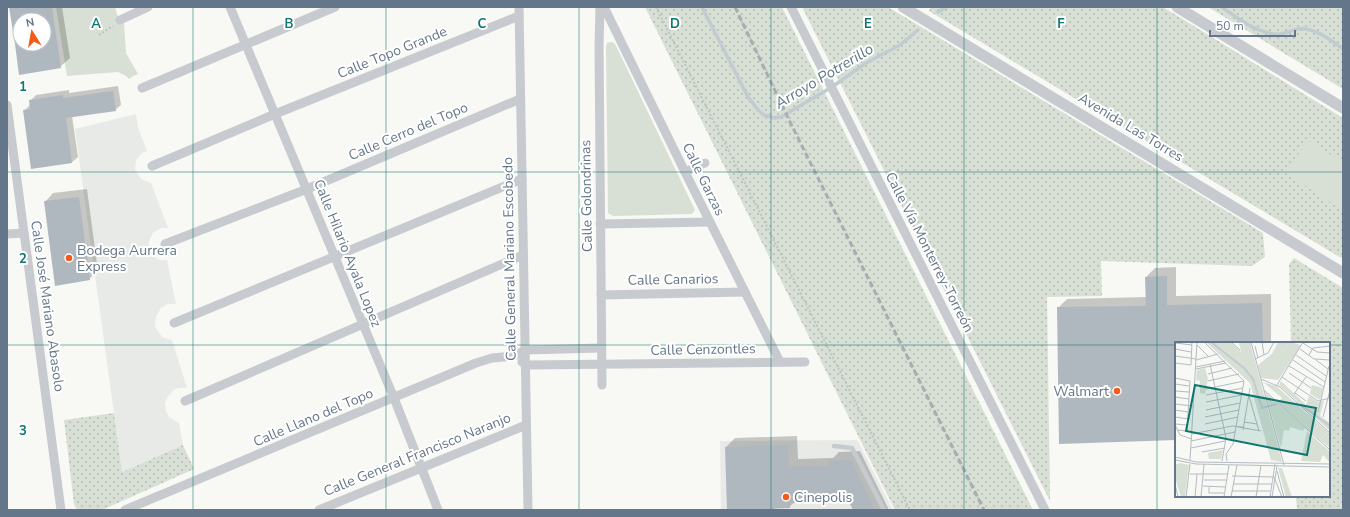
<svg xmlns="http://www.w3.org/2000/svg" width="1350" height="517" font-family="'Nunito Sans',sans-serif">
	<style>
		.built { fill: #e8eae8 }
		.grass { fill: url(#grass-dots) }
		.green { fill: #d8e0d5 }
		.shadow { fill: #0003; fill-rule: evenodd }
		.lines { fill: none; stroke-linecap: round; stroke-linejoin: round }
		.stream { stroke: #c1ccd2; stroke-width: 3.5 }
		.building { fill: #b0b8bf }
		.path { stroke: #bec1c3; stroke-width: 2; stroke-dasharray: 2 2; stroke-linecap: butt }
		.service { stroke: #c7cbcf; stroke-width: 4.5 }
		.minor { stroke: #c7cbcf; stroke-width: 9 }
		.tertiary { stroke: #c7cbcf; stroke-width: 11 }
		.rail { stroke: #a7adb3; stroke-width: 3; stroke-dasharray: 6 3; stroke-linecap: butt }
		.grid { fill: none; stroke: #0f766e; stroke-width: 1; stroke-opacity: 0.55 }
		.poi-dot { fill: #f45b18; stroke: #fff; stroke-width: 1.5 }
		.labels { text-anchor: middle; stroke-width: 4; stroke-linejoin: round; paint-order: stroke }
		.street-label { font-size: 14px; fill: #647689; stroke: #fff }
		.poi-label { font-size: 14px; fill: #647689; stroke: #fff; text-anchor: start }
		.water-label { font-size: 15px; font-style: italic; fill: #5f7784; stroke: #fff }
		.inset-river { fill: none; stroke: #c1ccd2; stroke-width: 2 }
		.inset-road { fill: none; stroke: #b4bcc3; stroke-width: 1 }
		.view { fill: #0f766e; fill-opacity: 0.15; stroke: #0f766e; stroke-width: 2 }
		.inset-edge { fill: none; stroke: #647689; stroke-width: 2 }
		.grid-label { font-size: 13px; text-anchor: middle; font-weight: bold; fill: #0f766e; stroke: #fff; stroke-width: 4; stroke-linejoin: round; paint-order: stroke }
	</style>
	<defs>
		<pattern id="grass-dots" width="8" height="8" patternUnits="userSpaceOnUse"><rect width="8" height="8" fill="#d8e0d5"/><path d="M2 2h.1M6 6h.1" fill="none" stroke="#b3bab3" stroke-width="1.8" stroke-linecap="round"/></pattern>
	</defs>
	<rect width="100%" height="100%" fill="#f8f8f4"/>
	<g class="built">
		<polygon points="136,114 138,128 147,151 142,153 136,160 135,170 141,179 151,183 168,228 161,228 153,233 149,241 149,248 155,257 160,260 167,260 176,304 168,304 161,308 156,316 155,327 162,337 172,340 187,388 178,388 174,390 168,396 165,403 166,411 169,417 179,423 183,445 122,472 75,129"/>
		<polygon points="856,440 858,441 893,510 721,510 720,441"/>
	</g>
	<g class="grass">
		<polygon points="645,7 782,7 1033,510 895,510"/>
		<polygon points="802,7 888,7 1263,233 1265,257 1252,266 1101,261 1102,296 1047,297 1050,501"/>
		<polygon points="931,7 1163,7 1343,118 1343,259 929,11"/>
		<polygon points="1208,7 1343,7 1343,89"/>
		<polygon points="1294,258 1343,288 1343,510 1297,510 1296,496 1329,496 1329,343 1291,343 1289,264"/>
		<polygon points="114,413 122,472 183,445 194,469 102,510 77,510 74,504 64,420"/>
	</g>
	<g class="green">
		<polygon points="56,7 115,7 118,17 124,23 126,53 138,74 133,76 129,79 126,76 118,72 67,76"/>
		<polygon points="612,42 615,44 617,48 694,208 695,210 692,214 613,216 608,213 606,47 607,43"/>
		<polygon points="1308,140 1343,163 1343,211 1286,173"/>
	</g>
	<g class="shadow">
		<path d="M10 7H62L70 58 60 67 20 74ZM20 20H44V44H20Z"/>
		<polygon points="118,86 121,105 115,110 72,116 78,157 72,162 24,111 31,104 30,101 36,95 69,90 69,93"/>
		<polygon points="87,189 98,271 89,279 45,202 53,193"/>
		<polygon points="1176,267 1176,296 1271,294 1271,343 1176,343 1176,439 1058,308 1067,299 1147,297 1146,277 1155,268"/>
		<polygon points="797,436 798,459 833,458 839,452 860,451 889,510 854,510 849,499 795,502 789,507 774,507 774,510 728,510 726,447 735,438"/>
	</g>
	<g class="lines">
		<g class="stream">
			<polyline points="702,7 748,97 759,111 764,115 774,118 781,117 832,87 866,63 900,45 918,30"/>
			<path d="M1222 7C1238 19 1254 31 1274 34 1283 36 1290 30 1298 29 1314 27 1331 40 1343 49"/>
			<polyline points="938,12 947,7"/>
		</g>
	</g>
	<g class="building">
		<polygon points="9,7 52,7 61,68 19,75 15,44 44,44 44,20 20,20 20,43 15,44"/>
		<polygon points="113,91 116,111 66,118 72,163 31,169 23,110 30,109 29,100 63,95 63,98"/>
		<polygon points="79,197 90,280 55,286 44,201"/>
		<polygon points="1167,276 1167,305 1262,303 1263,343 1176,343 1176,440 1059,444 1057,307 1146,306 1145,277"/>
		<polygon points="788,445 789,467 829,466 829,461 851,460 875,510 853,510 848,500 790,503 790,508 765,509 765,510 727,510 725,447"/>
	</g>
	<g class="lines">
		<g class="path">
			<polyline points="656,7 910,510"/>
			<polyline points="99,35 113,26"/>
		</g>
		<polyline class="service" points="834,446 852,448 884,510"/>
		<g class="minor">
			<polyline points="230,7 394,398 438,510"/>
			<polyline points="519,7 528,510"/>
			<polyline points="600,7 599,46 602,385"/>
			<polyline points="604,7 685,172 780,362"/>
			<polyline points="791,7 1045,510"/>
			<polyline points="120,20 148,7"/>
			<polyline points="142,88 335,7"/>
			<polyline points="7,105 61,510"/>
			<polyline points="152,166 275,114 519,16"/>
			<polyline points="685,172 705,163"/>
			<polyline points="600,224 710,222"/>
			<polyline points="7,234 24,233"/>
			<polyline points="165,244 307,189 520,99"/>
			<polyline points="601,295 745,292"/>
			<polyline points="174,323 522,179"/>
			<polyline points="522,362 526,365 805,362"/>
			<polyline points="185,401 523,255"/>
			<polyline points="125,510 476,363 492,358 514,356 525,350 601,348"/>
			<polyline points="319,510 526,425"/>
		</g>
		<g class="tertiary">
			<polyline points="903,7 1343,273"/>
			<polyline points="1177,7 1343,108"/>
		</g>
		<polyline class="rail" points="735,7 790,122 984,510"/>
	</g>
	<path class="grid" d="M193 7V510M386 7V510M579 7V510M771 7V510M964 7V510M1157 7V510M7 172H1343M7 345H1176M1329 345H1343"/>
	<g class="poi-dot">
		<circle cx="69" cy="258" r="4"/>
		<circle cx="1117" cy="391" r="4"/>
		<circle cx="786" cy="497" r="4"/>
	</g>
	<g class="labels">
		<g class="street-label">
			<text transform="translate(392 52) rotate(-22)" y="5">Calle Topo Grande</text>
			<text transform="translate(1131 127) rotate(31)" y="5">Avenida Las Torres</text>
			<text transform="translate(408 131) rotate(-23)" y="5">Calle Cerro del Topo</text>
			<text transform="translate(704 179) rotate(64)" y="5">Calle Garzas</text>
			<text transform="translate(586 196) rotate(-91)" y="5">Calle Golondrinas</text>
			<text transform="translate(930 252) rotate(63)" y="5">Calle Vía Monterrey-Torreón</text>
			<text transform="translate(348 253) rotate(68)" y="5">Calle Hilario Ayala Lopez</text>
			<text transform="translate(509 259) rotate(-91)" y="5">Calle General Mariano Escobedo</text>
			<text transform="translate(673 279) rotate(-1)" y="5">Calle Canarios</text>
			<text transform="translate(48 306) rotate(82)" y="5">Calle José Mariano Abasolo</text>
			<text transform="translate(703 349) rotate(-1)" y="5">Calle Cenzontles</text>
			<text transform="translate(313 417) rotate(-23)" y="5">Calle Llano del Topo</text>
			<text transform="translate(417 454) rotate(-22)" y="5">Calle General Francisco Naranjo</text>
		</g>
		<g class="poi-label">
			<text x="77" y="255">Bodega Aurrera<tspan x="77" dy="16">Express</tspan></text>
			<text x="1109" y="396" text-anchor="end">Walmart</text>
			<text x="794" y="502">Cinepolis</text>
		</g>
		<g class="water-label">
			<text transform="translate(824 76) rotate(-31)" y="5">Arroyo Potrerillo</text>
		</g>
	</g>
	<g transform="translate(1175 342)">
		<rect width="155" height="155" fill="#f8f8f4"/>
		<path d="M31 0H55L66 10 64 0H75L107 120 96 118 75 41ZM103 0H115L105 13 97 12ZM106 39 131 63 134 54 143 60 149 59 145 74 155 81V89L104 43ZM88 40 101 44 153 90 145 98 103 60 107 56ZM90 50 130 86 128 89 115 85 114 89 109 88 106 106ZM132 89 155 110V121L148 113 145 120 126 119ZM48 108 46 117H34L33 111ZM5 121 14 123 10 155H6L0 136V123ZM103 126H107L117 155H111Z" fill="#d8e0d5"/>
		<path d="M99 10 118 16 103 38 86 36 83 23Z" fill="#d8e0d5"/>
		<path d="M115 0 126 3 118 16 105 13ZM30 26 33 37 30 52 25 51V39L21 38 22 28ZM137 43 148 46 145 58 135 52ZM153 90 155 92V106L145 98Z" fill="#d8e0d5"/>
		<path class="inset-river" d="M36 0 69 26 78 37 87 66 102 62M104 60 123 62M126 63 155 84"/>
		<path class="inset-road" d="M29 0 69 39 58 102 51 112 52 119M56 0 65 8M76 0 109 123M87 0 89 13M0 1 17 3M128 1 142 10 155 11M22 3 34 15M80 4 83 16M0 7 16 10M125 7 139 17 155 18M121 13 151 34M134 13 138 6 155 4M0 14 21 17M80 17 93 11 99 0M21 18 43 12M118 18 150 40M141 18 153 27M0 21 16 23 17 0M35 22 51 96 47 119M114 24 149 45M21 25 50 19M21 27 51 21M114 31 136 46M33 32 57 26M107 35 143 59 155 56M0 36 15 39 12 89 2 88M86 37 105 45 155 91M33 39 64 32M0 42 14 44M102 43 128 0M31 47 69 39M89 48 155 108M0 49 14 50M120 51 131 59M119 52 131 35M31 53 68 46M74 54 84 89M0 55 14 57M31 60 67 53M0 62 18 64M0 68 13 70M31 68 65 61M143 70 154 24M0 75 13 77M30 75 64 68M148 75 155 48M69 80 82 82M0 82 12 83M30 82 63 75M0 83 5 93 17 97M63 85 86 89M68 88 75 46M17 92 57 84 68 85M16 99 60 90M16 106 50 99M27 110 50 106M0 115 21 120 155 122M0 118 21 122 155 125M15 118 22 0M102 129 109 155M15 132H53M57 134 99 135 107 155M29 138H52M0 142 3 155M58 142H97M28 144 50 145M34 145V151H49M57 149H95M11 155 15 122M20 155 22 132M26 155 29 122M49 155 54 123M56 155 62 123M81 155 86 123M95 155 100 122M97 155 102 124"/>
		<path class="view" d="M20 43 141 66 132 113 11 89Z"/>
		<rect width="155" height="155" class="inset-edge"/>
	</g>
	<g class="grid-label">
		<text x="96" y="28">A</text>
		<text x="289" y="28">B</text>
		<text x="482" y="28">C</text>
		<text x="675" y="28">D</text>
		<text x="868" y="28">E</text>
		<text x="1061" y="28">F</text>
		<text x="23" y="91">1</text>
		<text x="23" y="263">2</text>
		<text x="23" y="435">3</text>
	</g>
	<rect width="1350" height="517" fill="none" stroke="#647689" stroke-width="16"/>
	<g transform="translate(32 32) rotate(349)"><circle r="19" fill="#ffffff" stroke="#c1c8d0"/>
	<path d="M0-3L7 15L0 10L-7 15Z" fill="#f45b18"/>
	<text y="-6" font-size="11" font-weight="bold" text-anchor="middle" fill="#647689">N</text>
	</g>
	<path d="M1210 30v6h85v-6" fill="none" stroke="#647689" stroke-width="2"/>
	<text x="1216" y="30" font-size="12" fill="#647689" stroke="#ffffff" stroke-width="3" paint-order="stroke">50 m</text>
</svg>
